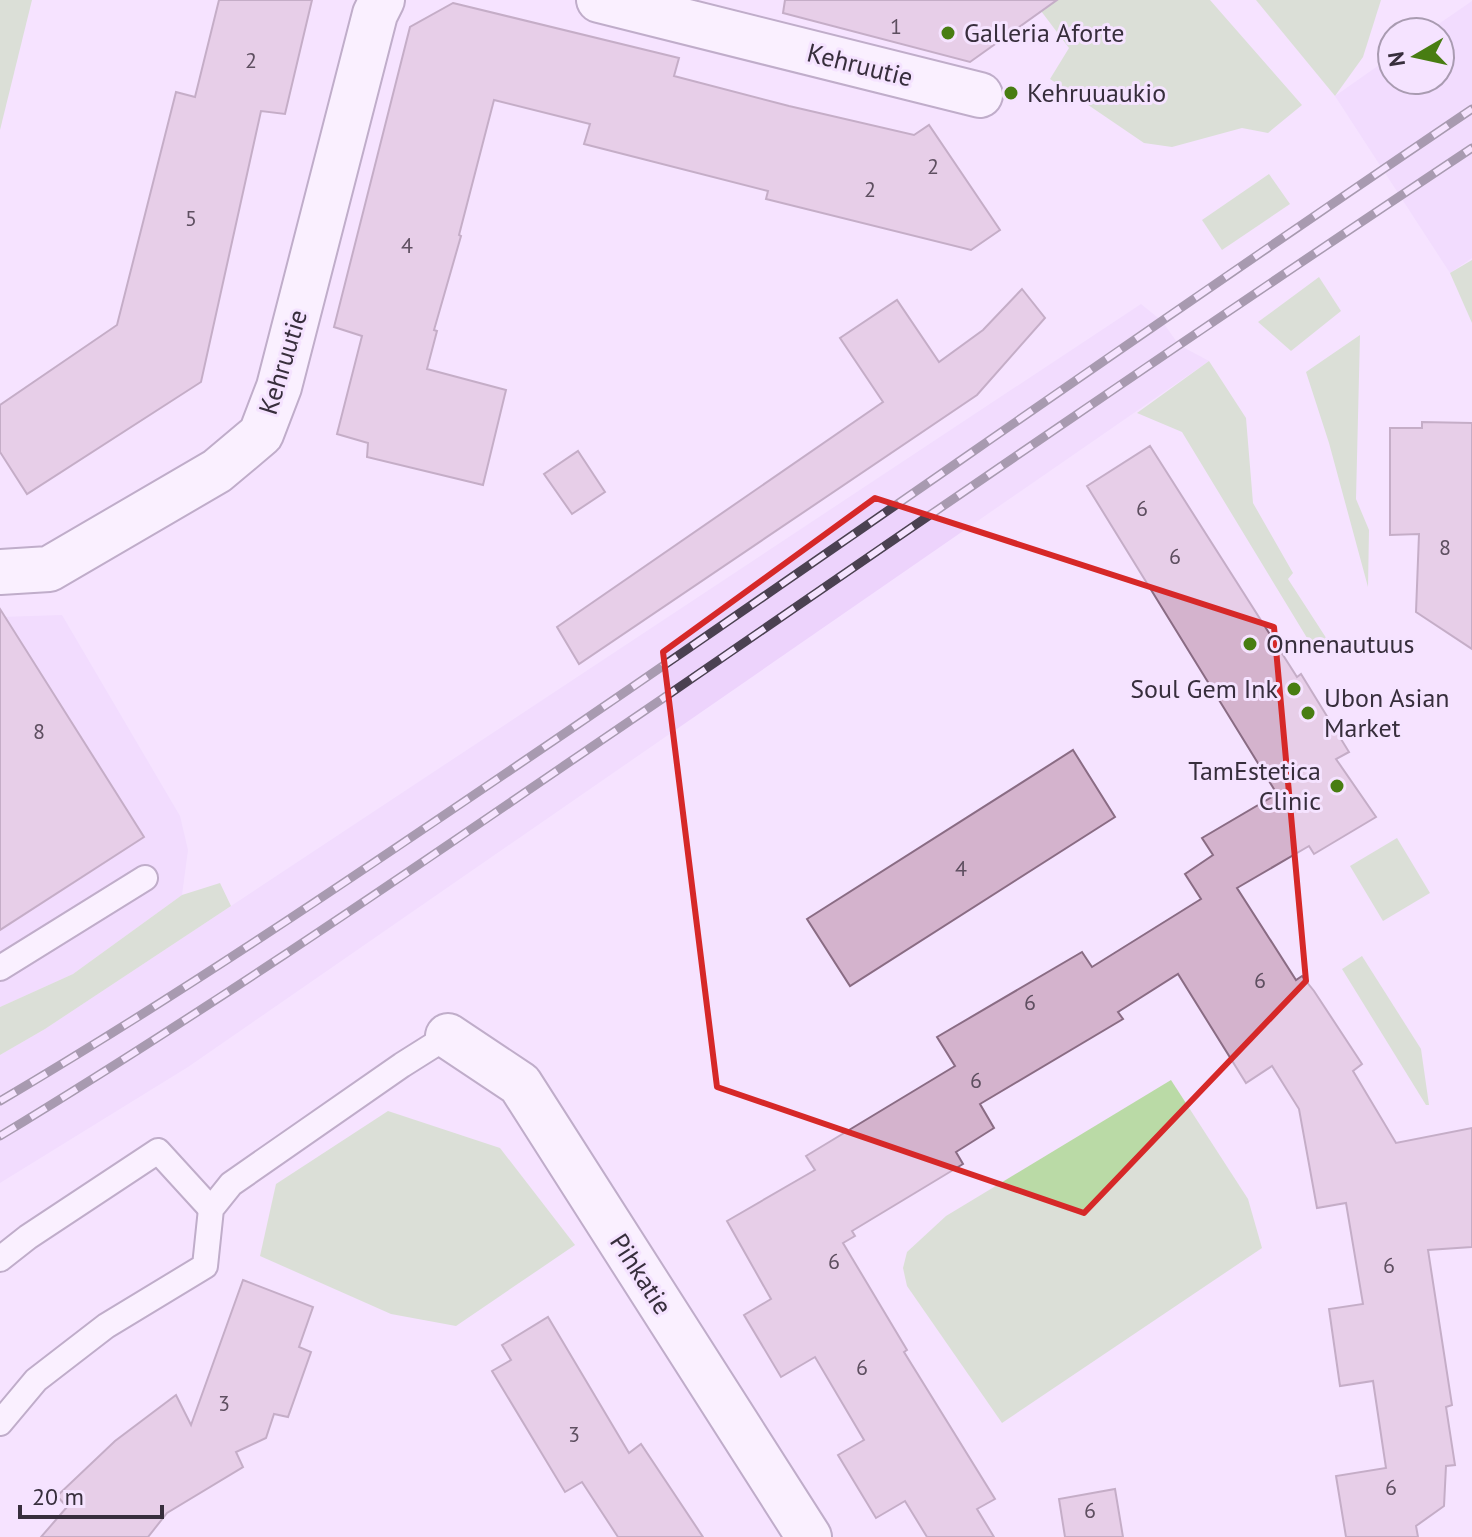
<svg xmlns="http://www.w3.org/2000/svg" width="1472" height="1537" font-family="'PT Sans',sans-serif">
	<style>
		.built { fill: #edd3fc }
		.green { fill: #badaa6 }
		.building { fill: #d4b3cd; stroke: #8a6c84; stroke-width: 2 }
		.lines { fill: none; stroke-linecap: round; stroke-linejoin: round }
		.service-casing { stroke: #7e6a89; stroke-width: 28 }
		.minor-casing { stroke: #7e6a89; stroke-width: 48 }
		.service { stroke: #fff; stroke-width: 24 }
		.minor { stroke: #fff; stroke-width: 44 }
		.rail-casing { stroke: #4b4151; stroke-width: 9 }
		.rail { stroke: #f5e3ff; stroke-width: 6; stroke-dasharray: 18; stroke-linecap: butt }
		.marked { fill: none; stroke: #d62828; stroke-width: 6; stroke-linejoin: round }
		.poi-dot { fill: #487d12; stroke: #f5e3ff; stroke-width: 3 }
		.labels { text-anchor: middle; stroke-width: 6; stroke-linejoin: round; paint-order: stroke }
		.number-label { font-size: 22px; fill: #5e4f60 }
		.poi-label { font-size: 26px; fill: #372e3c; stroke: #f5e3ff; text-anchor: start }
		.street-label { font-size: 26px; fill: #372e3c; stroke: #f5e3ff }
	</style>
	<rect width="100%" height="100%" fill="#f5e3ff"/>
	<g class="built">
		<polygon points="1472,1 1472,258 1450,273 1335,96 1392,56 1392,80 1440,80 1440,32 1427,32"/>
		<polygon points="1141,304 1162,321 1179,345 1209,361 188,1067 0,1183 0,1055 45,1029"/>
		<polygon points="62,615 180,816 188,850 182,895 73,974 0,1007 0,617"/>
	</g>
	<g class="green">
		<polygon points="0,0 32,0 0,130"/>
		<polygon points="1057,0 1210,0 1302,105 1268,133 1242,128 1172,147 1144,143 1050,79 1069,48 1041,11"/>
		<polygon points="1256,0 1381,0 1363,57 1335,96"/>
		<polygon points="1269,174 1290,204 1222,250 1202,220"/>
		<polygon points="1472,260 1472,323 1450,273"/>
		<polygon points="1319,277 1341,311 1291,351 1258,322"/>
		<polygon points="1360,335 1356,499 1369,530 1368,587 1329,443 1306,372"/>
		<polygon points="1209,361 1246,418 1253,503 1293,573 1288,579 1332,647 1318,656 1182,432 1137,413"/>
		<polygon points="1397,838 1430,893 1383,921 1350,866"/>
		<polygon points="220,883 231,906 45,1029 0,1055 0,1007 73,974 182,895"/>
		<polygon points="1362,956 1421,1049 1429,1105 1426,1105 1342,969"/>
		<polygon points="1171,1080 1248,1199 1262,1248 1002,1423 907,1286 903,1268 907,1252 946,1216"/>
		<polygon points="388,1111 500,1148 575,1245 456,1326 391,1314 260,1256 276,1184"/>
	</g>
	<g class="building">
		<polygon points="219,0 312,0 285,114 261,111 201,382 27,494 0,452 0,405 117,325 176,92 195,97"/>
		<polygon points="785,0 1057,0 970,62 783,13"/>
		<polygon points="453,3 679,58 674,76 789,106 914,135 929,125 1000,230 971,250 766,199 768,191 584,144 590,124 494,100 459,235 461,236 434,330 437,331 427,369 506,390 483,485 367,457 368,443 337,434 362,336 334,327 410,27"/>
		<polygon points="1022,289 1045,318 977,395 579,664 557,627 883,402 840,338 897,300 939,362 983,330"/>
		<polygon points="1422,422 1472,423 1472,649 1416,612 1419,534 1390,535 1390,428 1422,428"/>
		<polygon points="1150,446 1297,677 1301,674 1349,752 1336,759 1376,817 1314,854 1309,846 1237,888 1296,980 1302,976 1314,991 1362,1064 1353,1071 1396,1143 1472,1128 1472,1247 1428,1250 1452,1405 1446,1407 1455,1465 1446,1466 1444,1506 1416,1526 1418,1537 1346,1537 1336,1476 1386,1468 1373,1381 1340,1386 1329,1309 1363,1304 1346,1203 1317,1208 1299,1109 1272,1066 1246,1083 1178,974 1118,1012 1123,1019 980,1104 994,1128 956,1152 963,1164 852,1231 855,1236 843,1243 907,1350 904,1352 995,1499 977,1509 994,1537 927,1537 905,1501 876,1518 838,1455 864,1440 815,1357 781,1377 744,1315 771,1299 727,1221 815,1170 806,1156 955,1066 937,1037 1082,952 1092,967 1201,899 1185,874 1213,855 1202,838 1277,794 1087,486"/>
		<polygon points="578,451 605,492 572,514 544,474"/>
		<polygon points="0,609 144,837 0,930"/>
		<polygon points="1073,750 1115,817 850,986 807,919"/>
		<polygon points="243,1280 313,1307 299,1347 311,1352 288,1417 274,1414 266,1438 236,1452 243,1467 167,1513 148,1537 41,1537 67,1507 57,1496 115,1441 176,1395 191,1425"/>
		<polygon points="548,1317 629,1453 641,1444 703,1537 618,1537 582,1482 565,1492 492,1371 511,1360 502,1345"/>
		<polygon points="1115,1489 1123,1537 1065,1537 1059,1499"/>
	</g>
	<g class="lines">
		<defs>
			<g id="service">
				<polyline points="0,968 145,878"/>
				<polyline points="0,1259 28,1237 158,1151 211,1209"/>
				<polyline points="0,1423 36,1380 106,1326 205,1266 211,1209 231,1184 402,1065 448,1036"/>
			</g>
			<g id="minor">
				<polyline points="599,0 980,95"/>
				<polyline points="0,572 49,569 217,471 261,434 279,387 375,14 382,0"/>
				<polyline points="448,1036 520,1084 809,1537"/>
			</g>
		</defs>
		<use href="#service" class="service-casing"/>
		<use href="#minor" class="minor-casing"/>
		<use href="#service" class="service"/>
		<use href="#minor" class="minor"/>
		<defs>
			<g id="rail">
				<path d="M0 1101C195 986 381 858 568 731 870 525 1169 313 1472 109"/>
				<path d="M0 1136C226 999 443 848 662 699 931 514 1200 329 1472 148"/>
			</g>
		</defs>
		<use href="#rail" class="rail-casing"/>
		<use href="#rail" class="rail"/>
	</g>
	<path d="M0 0H1472V1537H0ZM875 498 1274 627 1306 981 1084 1213 717 1087 663 652Z" fill="#f5e3ff" fill-opacity=".55" fill-rule="evenodd"/>
	<path class="marked" d="M875 498 1274 627 1306 981 1084 1213 717 1087 663 652Z"/>
	<g class="poi-dot">
		<circle cx="948" cy="33" r="8"/>
		<circle cx="1011" cy="93" r="8"/>
		<circle cx="1250" cy="644" r="8"/>
		<circle cx="1294" cy="689" r="8"/>
		<circle cx="1308" cy="713" r="8"/>
		<circle cx="1337" cy="786" r="8"/>
	</g>
	<g class="labels">
		<g class="number-label">
			<text x="896" y="34">1</text>
			<text x="251" y="68">2</text>
			<text x="933" y="174">2</text>
			<text x="870" y="197">2</text>
			<text x="191" y="226">5</text>
			<text x="407" y="253">4</text>
			<text x="1142" y="516">6</text>
			<text x="1445" y="555">8</text>
			<text x="1175" y="564">6</text>
			<text x="39" y="739">8</text>
			<text x="961" y="876">4</text>
			<text x="1260" y="988">6</text>
			<text x="1030" y="1010">6</text>
			<text x="976" y="1088">6</text>
			<text x="834" y="1269">6</text>
			<text x="1389" y="1273">6</text>
			<text x="862" y="1375">6</text>
			<text x="224" y="1411">3</text>
			<text x="574" y="1442">3</text>
			<text x="1391" y="1495">6</text>
			<text x="1090" y="1518">6</text>
		</g>
		<g class="poi-label">
			<text x="964" y="42">Galleria Aforte</text>
			<text x="1027" y="102">Kehruuaukio</text>
			<text x="1266" y="653">Onnenautuus</text>
			<text x="1278" y="698" text-anchor="end">Soul Gem Ink</text>
			<text x="1324" y="707">Ubon Asian<tspan x="1324" dy="30">Market</tspan></text>
			<text x="1321" y="780" text-anchor="end">TamEstetica<tspan x="1321" dy="30">Clinic</tspan></text>
		</g>
		<g class="street-label">
			<text transform="translate(860 65) rotate(14)" y="9">Kehruutie</text>
			<text transform="translate(283 362) rotate(-73)" y="9">Kehruutie</text>
			<text transform="translate(641 1274) rotate(57)" y="9">Pihkatie</text>
		</g>
	</g>
	<g transform="translate(1416 56) rotate(261)"><circle r="38" fill="#f5e3ff" stroke="#a99bb1" stroke-width="2"/>
	<path d="M0-6L14 30L0 20L-14 30Z" fill="#487d12"/>
	<text y="-12" font-size="22" font-weight="bold" text-anchor="middle" fill="#372e3c">N</text>
	</g>
	<path d="M20 1505v12h142v-12" fill="none" stroke="#372e3c" stroke-width="4"/>
	<text x="32" y="1505" font-size="24" fill="#372e3c" stroke="#f5e3ff" stroke-width="6" paint-order="stroke">20 m</text>
</svg>
